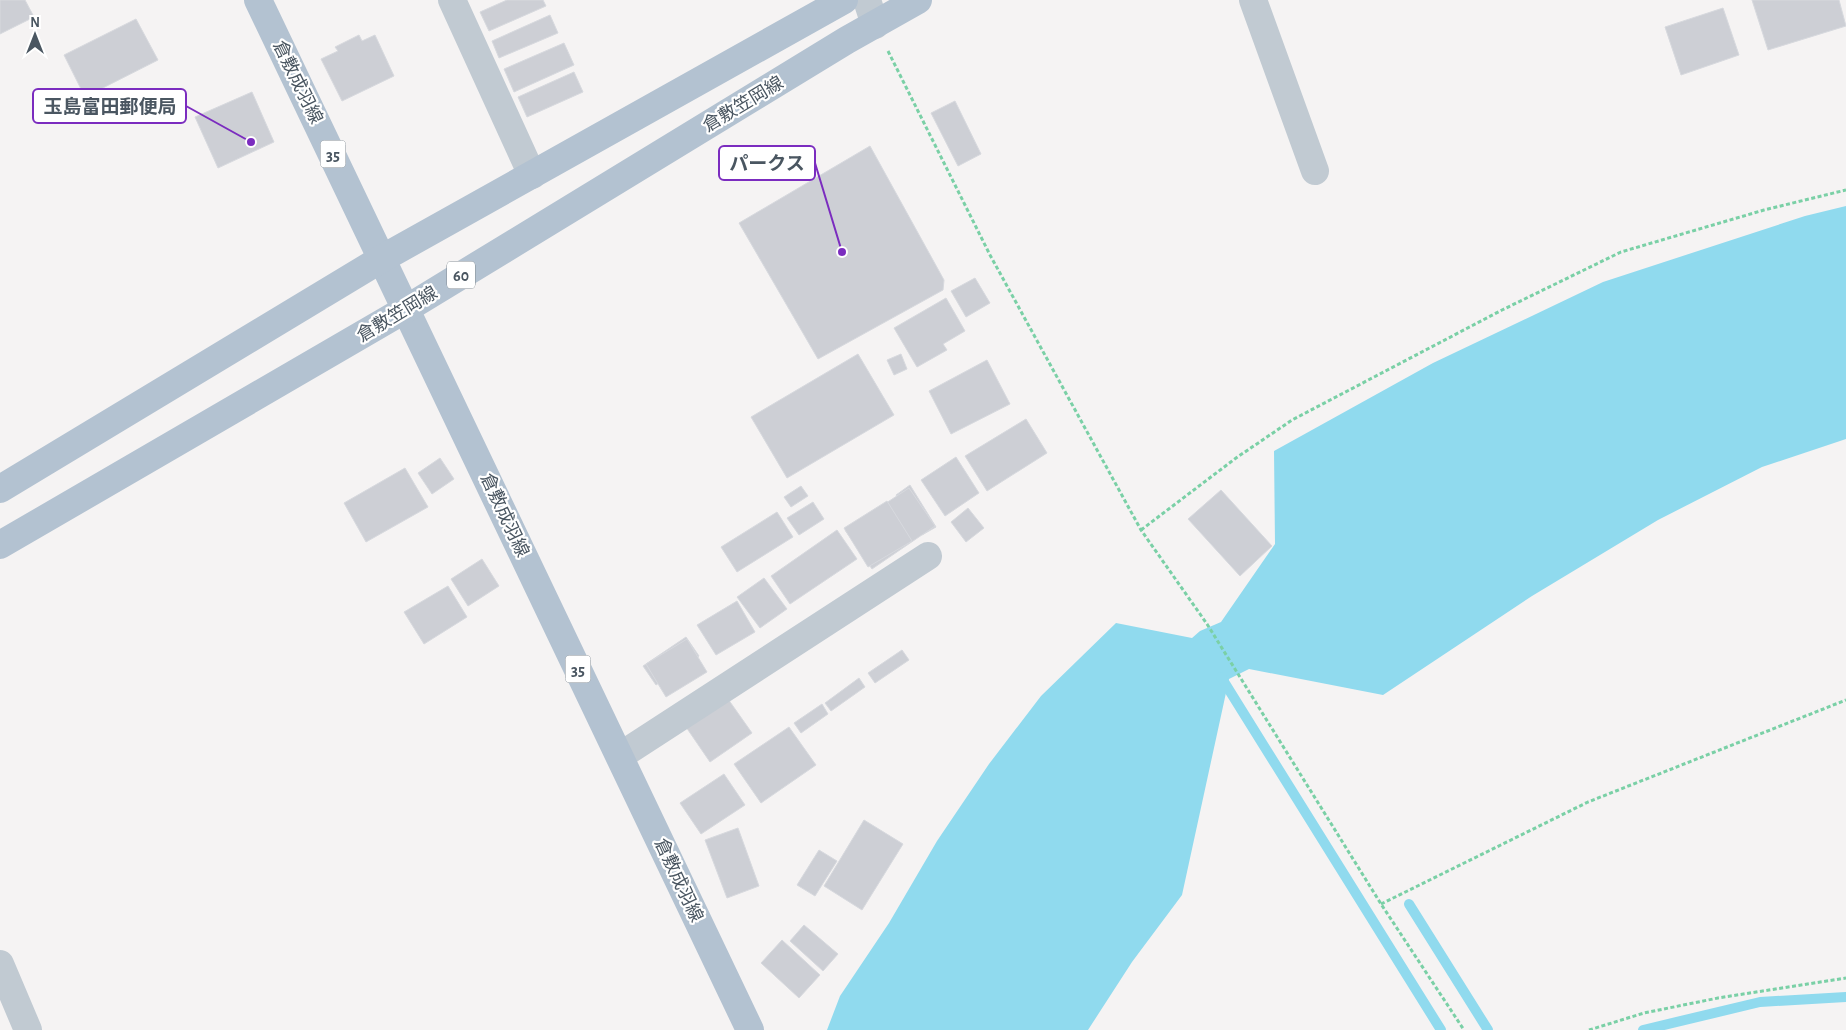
<svg xmlns="http://www.w3.org/2000/svg" width="1846" height="1030" font-family="'Alegreya Sans','Noto Sans JP',sans-serif">
	<style>
		.water { fill: #90daee }
		.lines { fill: none; stroke-linecap: round; stroke-linejoin: round }
		.stream { stroke: #90daee; stroke-width: 10 }
		.building { fill: #cdcfd5; stroke: #d7d9de }
		.path { stroke: #7ad0a6; stroke-width: 3; stroke-dasharray: 4 2.5; stroke-linecap: butt }
		.minor { stroke: #c1cad2; stroke-width: 28 }
		.major { stroke: #b3c2d1; stroke-width: 28 }
		.labels { text-anchor: middle; stroke-width: 4.5; stroke-linejoin: round; paint-order: stroke }
		.shield { fill: #fff; stroke: #808990; stroke-width: 1 }
		.shield-label { font-size: 16px; font-weight: bold; fill: #4a5661 }
		.street-label { font-size: 18px; fill: #4a5661; stroke: #fff }
		.leader { fill: none; stroke: #7b2cbf; stroke-width: 2 }
		.callout-dot { fill: #7b2cbf; stroke: #fff; stroke-width: 2 }
		.callout { fill: #fff; stroke: #7b2cbf; stroke-width: 2 }
		.callout-label { font-size: 19px; text-anchor: middle; font-weight: bold; fill: #4a5661 }
	</style>
	<rect width="100%" height="100%" fill="#f5f3f3"/>
	<polygon class="water" points="1846,206 1846,439 1762,467 1658,520 1532,596 1383,695 1249,669 1229,679 1182,895 1132,962 1088,1030 827,1030 840,996 889,923 937,841 989,764 1041,696 1116,623 1192,638 1200,631 1221,622 1275,544 1274,451 1433,363 1603,282 1805,216"/>
	<g class="lines">
		<g class="stream">
			<polyline points="1221,677 1441,1030"/>
			<polyline points="1409,904 1488,1030"/>
			<polyline points="1643,1030 1760,1002 1846,997"/>
		</g>
	</g>
	<g class="building">
		<polygon points="0,0 25,0 34,17 0,34"/>
		<polygon points="507,0 543,0 546,6 489,31 480,12"/>
		<polygon points="1752,0 1839,0 1846,26 1768,50"/>
		<polygon points="1723,8 1739,55 1681,75 1665,27"/>
		<polygon points="550,15 558,33 499,58 492,41"/>
		<polygon points="136,19 158,60 85,97 64,55"/>
		<polygon points="359,35 362,41 375,35 394,76 342,101 321,59 338,51 335,47"/>
		<polygon points="564,43 574,65 514,92 504,69"/>
		<polygon points="574,72 583,92 527,117 518,97"/>
		<polygon points="252,92 274,142 218,168 195,117"/>
		<polygon points="955,101 981,154 958,166 931,113"/>
		<polygon points="870,146 944,280 943,290 818,359 739,223"/>
		<polygon points="975,278 990,303 966,317 951,291"/>
		<polygon points="946,298 965,331 943,344 947,350 917,367 894,328"/>
		<polygon points="858,354 894,415 787,478 751,417"/>
		<polygon points="901,354 907,369 894,375 887,360"/>
		<polygon points="987,360 1010,404 951,434 929,391"/>
		<polygon points="1026,419 1047,453 987,491 965,456"/>
		<polygon points="956,457 979,493 945,516 921,480"/>
		<polygon points="440,458 454,479 432,494 418,473"/>
		<polygon points="405,468 428,507 366,542 344,503"/>
		<polygon points="910,485 936,527 922,535 896,495"/>
		<polygon points="801,486 808,496 791,507 784,497"/>
		<polygon points="909,488 935,526 872,569 845,530"/>
		<polygon points="1221,490 1272,546 1240,576 1188,519"/>
		<polygon points="887,501 912,541 868,567 844,528"/>
		<polygon points="813,502 824,519 799,535 787,518"/>
		<polygon points="968,508 984,528 966,542 951,522"/>
		<polygon points="777,512 793,537 737,572 721,547"/>
		<polygon points="837,530 857,559 790,604 771,576"/>
		<polygon points="482,559 499,586 468,606 451,579"/>
		<polygon points="764,578 787,609 760,628 737,597"/>
		<polygon points="448,586 467,617 424,644 404,612"/>
		<polygon points="737,601 755,632 716,655 697,625"/>
		<polygon points="686,637 699,656 656,685 643,666"/>
		<polygon points="687,639 707,672 666,697 646,664"/>
		<polygon points="902,650 909,660 875,683 868,673"/>
		<polygon points="859,678 865,687 831,711 825,703"/>
		<polygon points="728,699 752,733 710,762 686,727"/>
		<polygon points="822,704 828,714 801,733 794,723"/>
		<polygon points="789,727 816,765 761,803 734,764"/>
		<polygon points="724,774 745,805 701,834 680,803"/>
		<polygon points="864,820 903,844 862,910 824,886"/>
		<polygon points="738,828 759,886 727,898 705,840"/>
		<polygon points="819,850 837,861 815,896 797,885"/>
		<polygon points="804,925 838,954 823,971 790,941"/>
		<polygon points="782,940 820,975 799,998 761,963"/>
	</g>
	<g class="lines">
		<g class="path">
			<polyline points="888,51 990,255 1141,530 1207,624 1381,904 1464,1030"/>
			<polyline points="1141,530 1236,458 1292,420 1502,310 1621,252 1764,210 1846,190"/>
			<polyline points="1381,904 1588,802 1846,700"/>
			<polyline points="1589,1030 1644,1013 1718,998 1846,978"/>
		</g>
		<g class="minor">
			<polyline points="452,0 532,175"/>
			<polyline points="867,0 875,25"/>
			<polyline points="1253,0 1315,171"/>
			<polyline points="620,756 928,556"/>
			<polyline points="0,964 28,1030"/>
		</g>
		<g class="major">
			<polyline points="258,0 750,1030"/>
			<polyline points="0,489 383,258 844,0"/>
			<polyline points="0,545 406,309 847,40 918,0"/>
		</g>
	</g>
	<g class="labels">
		<g class="shield">
			<rect x="320.5" y="140.5" width="25" height="27" rx="4"/>
			<rect x="447" y="261.5" width="28" height="27" rx="4"/>
			<rect x="565.5" y="655.5" width="25" height="27" rx="4"/>
		</g>
		<g class="shield-label">
			<text x="333" y="160">35</text>
			<text x="461" y="281">60</text>
			<text x="578" y="675">35</text>
		</g>
		<g class="street-label">
			<text transform="translate(298 82) rotate(64)" y="6">倉敷成羽線</text>
			<text transform="translate(743 104) rotate(-31)" y="6">倉敷笠岡線</text>
			<text transform="translate(397 314) rotate(-31)" y="6">倉敷笠岡線</text>
			<text transform="translate(505 515) rotate(65)" y="6">倉敷成羽線</text>
			<text transform="translate(679 880) rotate(65)" y="6">倉敷成羽線</text>
		</g>
	</g>
	<path class="leader" d="M251 142L186 106M842 252L815 163"/>
	<g class="callout-dot">
		<circle cx="251" cy="142" r="5"/>
		<circle cx="842" cy="252" r="5"/>
	</g>
	<g class="callout">
		<rect x="33" y="89" width="153" height="34" rx="5"/>
		<rect x="719" y="146" width="96" height="34" rx="5"/>
	</g>
	<g class="callout-label">
		<text x="110" y="113">玉島富田郵便局</text>
		<text x="767" y="170">パークス</text>
	</g>
	<g transform="translate(35 35)" stroke="#ffffff" stroke-width="4" paint-order="stroke">
	<path d="M0-4L9 19L0 12L-9 19Z" fill="#4a5661"/>
	<text y="-8" font-size="14" font-weight="bold" text-anchor="middle" fill="#4a5661">N</text>
	</g>
</svg>
